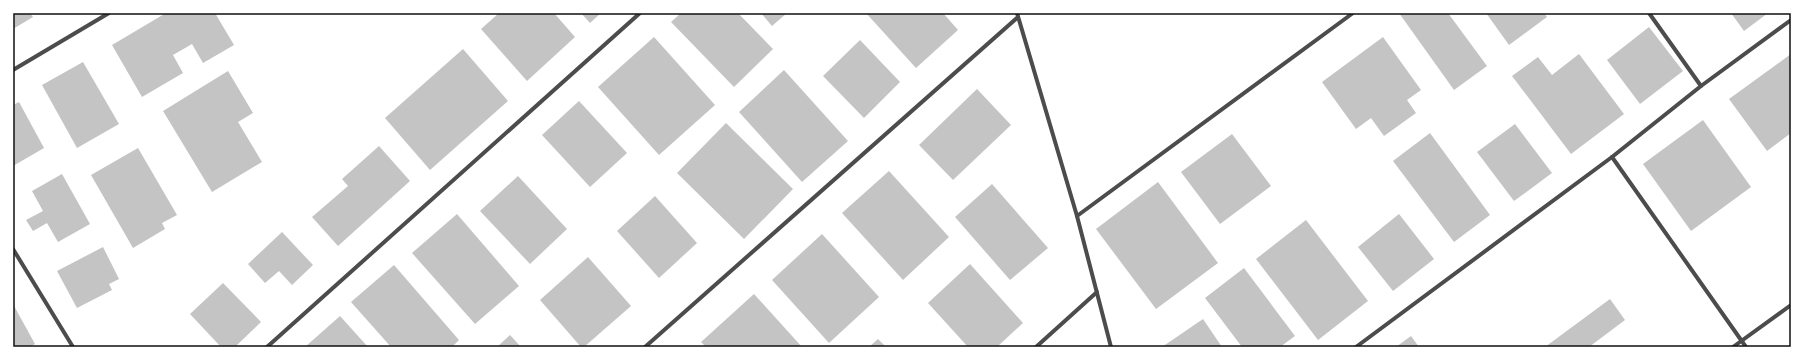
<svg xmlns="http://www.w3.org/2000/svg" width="1804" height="360" font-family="'Alegreya Sans',sans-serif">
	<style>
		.building { fill: #c4c4c4 }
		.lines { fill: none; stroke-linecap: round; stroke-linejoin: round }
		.minor { stroke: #4c4c4c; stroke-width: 4 }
		.neatline { fill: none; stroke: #111; stroke-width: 1.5 }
	</style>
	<rect width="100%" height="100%" fill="#fff"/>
	<g class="building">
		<polygon points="13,13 30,13 33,17 13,29"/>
		<polygon points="166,13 215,13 234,45 203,63 192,44 173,55 183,73 142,97 112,45"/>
		<polygon points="499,13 554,13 575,37 527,81 481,29"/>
		<polygon points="581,13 601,13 590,23"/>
		<polygon points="681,13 738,13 773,49 734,87 671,22"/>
		<polygon points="761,13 787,13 772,26"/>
		<polygon points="866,13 943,13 958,30 916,68"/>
		<polygon points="1399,13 1448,13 1487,66 1454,90"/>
		<polygon points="1486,13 1544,13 1547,17 1509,45"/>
		<polygon points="1731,13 1768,13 1744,31"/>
		<polygon points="1649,27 1683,71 1640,104 1607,60"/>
		<polygon points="654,37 715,105 659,155 598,87"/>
		<polygon points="1383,37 1421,90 1407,100 1416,113 1384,136 1371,118 1356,129 1322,82"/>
		<polygon points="860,40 900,82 864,118 823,76"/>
		<polygon points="463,49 508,101 430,170 385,118"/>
		<polygon points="1579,54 1624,114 1571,154 1512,76 1538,57 1552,75"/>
		<polygon points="1791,54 1791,133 1767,151 1729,99"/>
		<polygon points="83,62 119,124 77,148 42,85"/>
		<polygon points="784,70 848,141 802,182 739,112"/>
		<polygon points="228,71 253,113 238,122 262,162 212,192 163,111"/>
		<polygon points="977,89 1011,125 953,180 919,145"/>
		<polygon points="579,101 627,153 590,187 542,135"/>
		<polygon points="19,102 44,148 13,166 13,105"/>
		<polygon points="1703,120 1751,187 1691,231 1643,164"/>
		<polygon points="726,123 793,189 744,239 677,173"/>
		<polygon points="1515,124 1552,173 1514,201 1477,152"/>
		<polygon points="1430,133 1490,215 1454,242 1393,161"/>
		<polygon points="1232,134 1271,186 1220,224 1181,172"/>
		<polygon points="379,146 410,181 338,246 312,217 348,186 342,179"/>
		<polygon points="138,148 177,215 162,223 165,229 133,248 91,175"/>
		<polygon points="889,171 949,237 903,280 842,213"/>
		<polygon points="62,174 90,224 58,242 47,223 33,231 26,220 43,211 32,191"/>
		<polygon points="518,176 567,229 530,264 480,211"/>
		<polygon points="1158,182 1218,263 1156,309 1096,229"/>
		<polygon points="992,184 1048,248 1010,280 955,217"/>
		<polygon points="655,196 697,243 659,278 617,231"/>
		<polygon points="457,214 519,286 475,324 412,253"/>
		<polygon points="1399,214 1434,259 1393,291 1358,247"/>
		<polygon points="1306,220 1368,301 1318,340 1256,259"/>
		<polygon points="282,232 313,265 292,285 279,271 265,283 248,264"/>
		<polygon points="822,234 879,297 829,343 772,280"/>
		<polygon points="103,247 119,279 109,284 112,290 77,308 57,271"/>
		<polygon points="588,257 631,306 584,347 581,347 540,300"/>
		<polygon points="970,264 1023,323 997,347 968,347 928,303"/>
		<polygon points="394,265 459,340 452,347 391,347 351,302"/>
		<polygon points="1244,268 1295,336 1280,347 1242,347 1205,298"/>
		<polygon points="223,283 261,322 235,347 221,347 190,314"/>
		<polygon points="754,294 802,347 706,347 701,342"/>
		<polygon points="1610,299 1625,320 1589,347 1545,347"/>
		<polygon points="13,304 35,344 29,347 13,347"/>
		<polygon points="340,316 368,347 305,347"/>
		<polygon points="1203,319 1222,347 1162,347"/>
		<polygon points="510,335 521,347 497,347"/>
		<polygon points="1411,336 1419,347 1396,347"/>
		<polygon points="878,339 886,347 869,347"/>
	</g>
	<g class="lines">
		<g class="minor">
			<polyline points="1017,13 1077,216 1111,347"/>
			<polyline points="1649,13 1701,86"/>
			<polyline points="13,70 109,13"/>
			<polyline points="1612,157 1746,347"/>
			<polyline points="1077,216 1353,13"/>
			<polyline points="13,249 73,347"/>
			<polyline points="267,347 640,13"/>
			<polyline points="645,347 1018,17"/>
			<polyline points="1036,347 1097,292"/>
			<polyline points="1356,347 1612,157 1701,86 1791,20"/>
			<polyline points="1733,347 1791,305"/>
		</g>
	</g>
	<rect width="1804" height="360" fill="none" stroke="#ffffff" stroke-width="28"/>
	<rect x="14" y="14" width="1776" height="332" class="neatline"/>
</svg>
